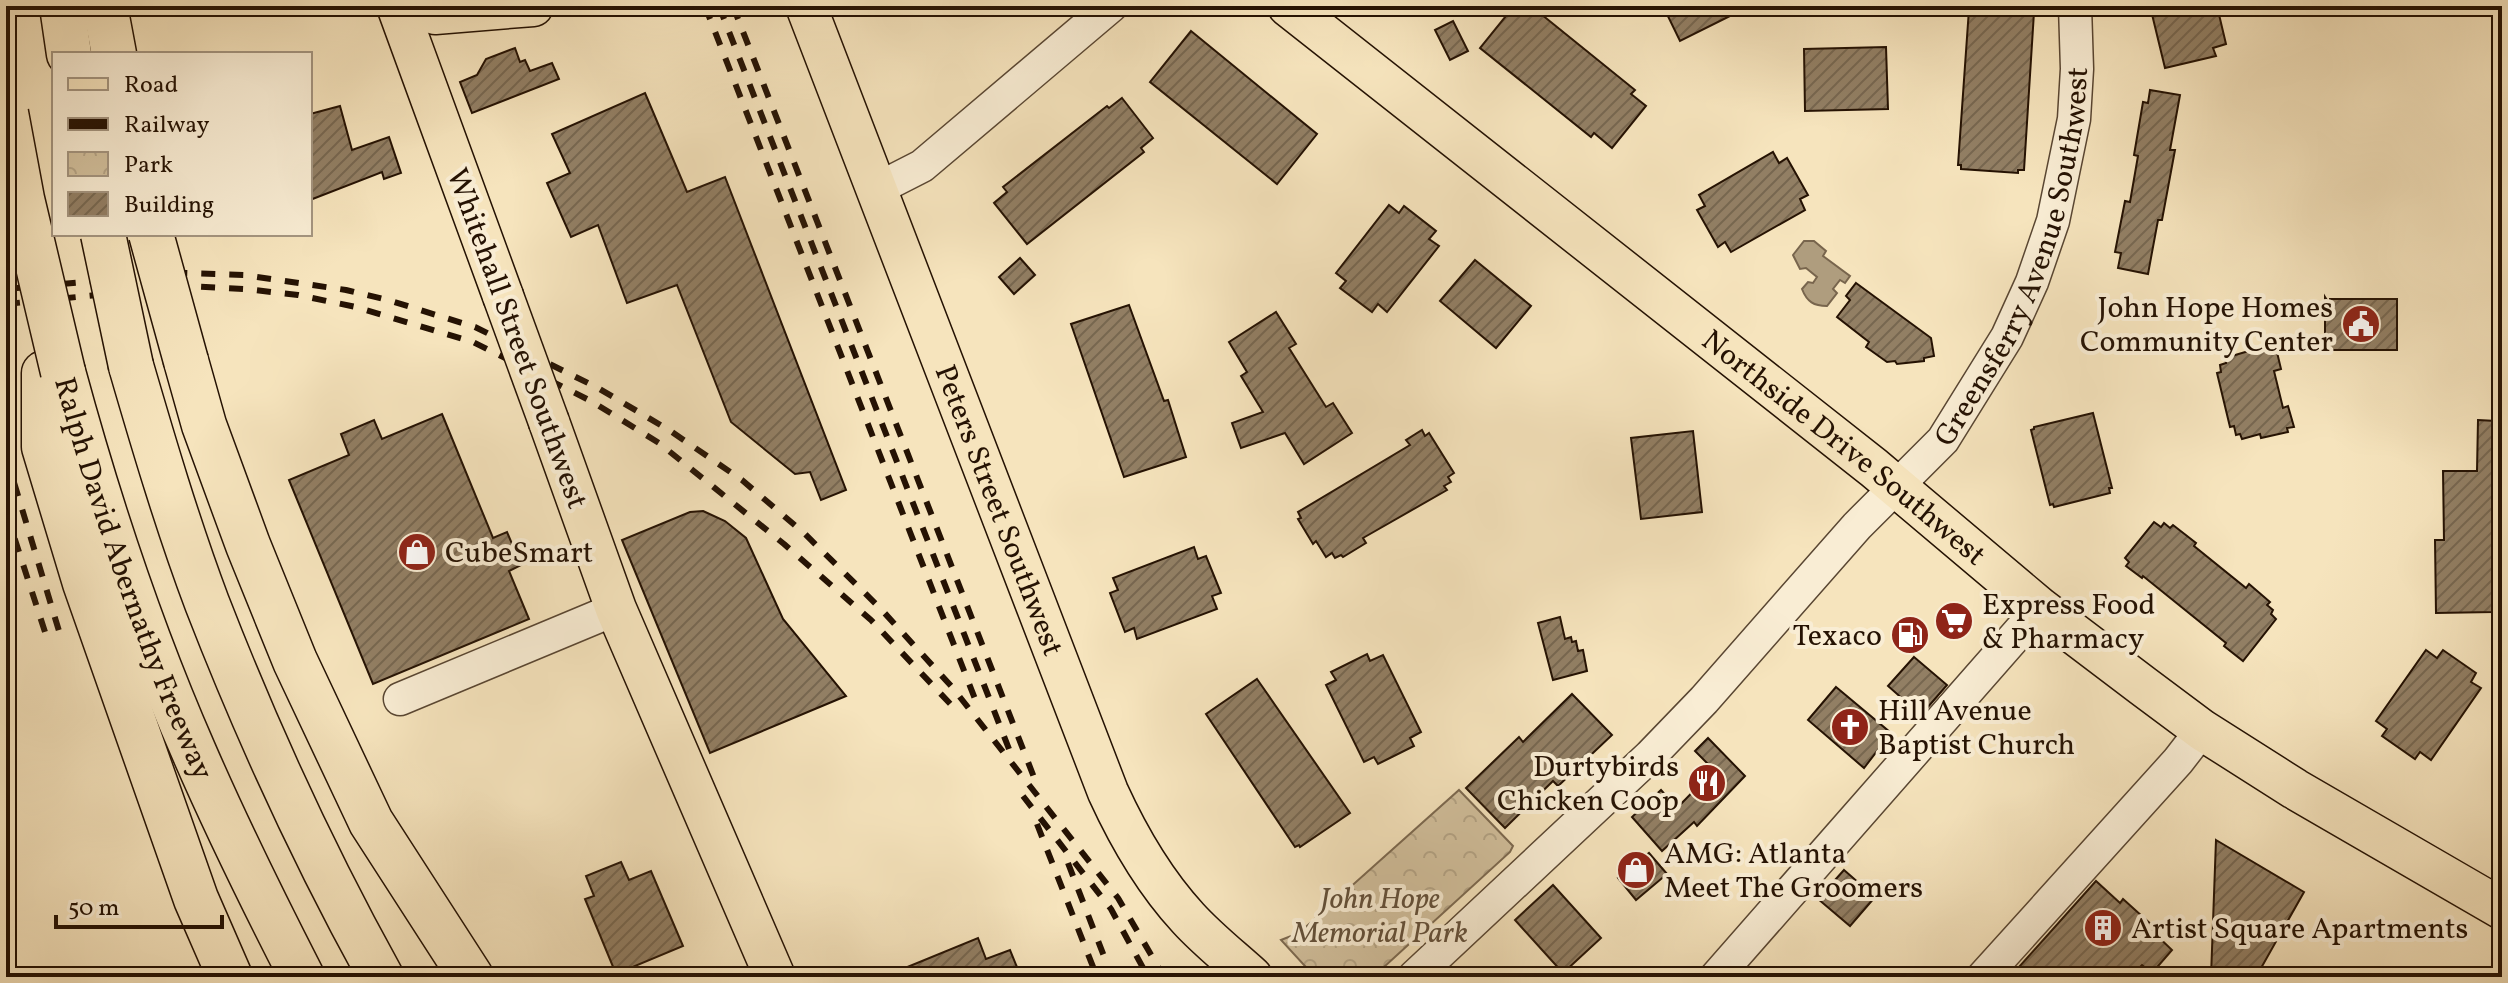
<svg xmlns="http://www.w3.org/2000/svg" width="2508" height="983" font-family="Vollkorn,serif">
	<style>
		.park { fill: url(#park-crowns); stroke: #7c6950; stroke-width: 2 }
		.water { fill: #af9d7e; stroke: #78654d; stroke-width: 2 }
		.building { fill: url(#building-hatch); stroke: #251203; stroke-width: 2 }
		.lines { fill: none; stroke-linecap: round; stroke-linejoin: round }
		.minor-casing { stroke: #594632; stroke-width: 35 }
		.major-casing { stroke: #251203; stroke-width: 43 }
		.highway-casing { stroke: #251203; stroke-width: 47 }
		.minor { stroke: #f9edd4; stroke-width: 32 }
		.major { stroke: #f6e4bd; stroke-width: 40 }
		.highway { stroke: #f6e4bd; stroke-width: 44 }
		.rail { stroke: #251203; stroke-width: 6; stroke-dasharray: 14 14; stroke-linecap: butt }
		.major-bridge-casing { stroke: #251203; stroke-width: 43; stroke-linecap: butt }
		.highway-bridge-casing { stroke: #251203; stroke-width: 47; stroke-linecap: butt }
		.major-bridge { stroke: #f6e4bd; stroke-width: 40 }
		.highway-bridge { stroke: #f6e4bd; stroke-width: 44 }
		.labels { text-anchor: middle; stroke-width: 8; stroke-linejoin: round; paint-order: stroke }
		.street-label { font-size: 30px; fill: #251203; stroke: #f9edd4 }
		.poi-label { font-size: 30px; fill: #251203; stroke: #f9edd4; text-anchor: start }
		.park-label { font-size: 30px; font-style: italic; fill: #624f39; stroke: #f9edd4 }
	</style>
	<defs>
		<pattern id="park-crowns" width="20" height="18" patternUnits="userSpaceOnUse" patternTransform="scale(2)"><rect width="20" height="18" fill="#d2c09d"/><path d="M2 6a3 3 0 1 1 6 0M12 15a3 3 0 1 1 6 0" fill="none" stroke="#b4a486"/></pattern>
		<pattern id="building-hatch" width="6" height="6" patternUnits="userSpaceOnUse" patternTransform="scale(2)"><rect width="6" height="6" fill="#927f64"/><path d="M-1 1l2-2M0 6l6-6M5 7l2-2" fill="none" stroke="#776750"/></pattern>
	</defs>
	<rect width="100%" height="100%" fill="#f6e4bd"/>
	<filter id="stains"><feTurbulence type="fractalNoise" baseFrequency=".0025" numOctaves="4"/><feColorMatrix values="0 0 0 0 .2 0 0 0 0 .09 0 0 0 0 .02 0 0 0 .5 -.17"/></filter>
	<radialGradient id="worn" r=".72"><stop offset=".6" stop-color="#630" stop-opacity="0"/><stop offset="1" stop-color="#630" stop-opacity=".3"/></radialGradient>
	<polygon class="park" points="1459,790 1513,846 1510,852 1373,977 1315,977 1281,940 1299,933"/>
	<path class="water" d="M1804 241H1814L1826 251 1823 256 1850 276 1845 283 1840 280 1833 289 1837 293 1827 306C1814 306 1807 302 1802 289L1808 282 1813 283 1817 277 1806 268 1800 269 1793 255Z"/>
	<g class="building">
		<polygon points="1514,6 1531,6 1635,90 1631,94 1646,106 1612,148 1594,133 1591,137 1480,48"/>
		<polygon points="1663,6 1750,6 1680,41"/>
		<polygon points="1972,6 2029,9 2029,12 2034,12 2024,170 2018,170 2018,173 1961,169 1961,165 1958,165 1969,9 1972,9"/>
		<polygon points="2150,6 2217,6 2226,44 2213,48 2216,56 2165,68"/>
		<polygon points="1453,21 1468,51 1450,60 1435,30"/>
		<polygon points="1191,31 1317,134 1277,184 1150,82"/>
		<polygon points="1886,47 1888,109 1805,111 1804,49"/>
		<polygon points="515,48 520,62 525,60 530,71 552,63 559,79 472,113 460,82 477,75 486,59"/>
		<polygon points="2150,90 2180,95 2170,150 2175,150 2162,220 2158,220 2148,274 2118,268 2121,253 2115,252 2125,201 2130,202 2138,156 2134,155 2143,102 2148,103"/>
		<polygon points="645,93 687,192 725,177 846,490 821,500 810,472 795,474 731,422 677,285 627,303 598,225 571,237 547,183 570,173 552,134"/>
		<polygon points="1122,98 1153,138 1141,148 1144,152 1027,244 994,203 1007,192 1003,187 1107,106 1109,108"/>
		<polygon points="340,106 352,150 389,137 401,173 384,179 382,172 310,200 310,114"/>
		<polygon points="1773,152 1779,163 1787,158 1808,195 1800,199 1805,210 1731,252 1725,242 1718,247 1697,210 1705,206 1699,195"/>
		<polygon points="1389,205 1399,213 1404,206 1436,231 1429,239 1439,246 1387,312 1378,304 1372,312 1340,288 1346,281 1336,273"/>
		<polygon points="1020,258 1035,275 1014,294 999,277"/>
		<polygon points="1475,260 1531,306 1496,348 1440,301"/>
		<polygon points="1856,283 1931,338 1934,356 1924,358 1924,361 1897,364 1895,361 1887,362 1866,347 1869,342 1837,317 1850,300 1846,296"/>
		<polygon points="2325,297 2330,305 2330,299 2397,299 2397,350 2325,350"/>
		<polygon points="1129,305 1164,401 1168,400 1186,457 1124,477 1071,324"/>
		<polygon points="1276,312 1296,344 1289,348 1326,407 1333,403 1352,433 1304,464 1285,433 1241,448 1232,423 1263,412 1241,376 1247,372 1229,342"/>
		<polygon points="2269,345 2270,350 2276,348 2281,369 2274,371 2283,408 2288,406 2294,427 2287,428 2288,432 2261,438 2260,434 2242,439 2240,434 2236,435 2234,426 2230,427 2217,373 2221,372 2220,365 2226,363 2225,358"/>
		<polygon points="2093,413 2112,488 2109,488 2110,493 2054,507 2053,504 2050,505 2031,430 2034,429 2034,427"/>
		<polygon points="442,414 493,538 507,532 521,565 509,571 529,619 373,684 289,480 349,455 341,434 374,420 382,439"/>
		<polygon points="2478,420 2496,421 2494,470 2500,470 2500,541 2493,541 2493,612 2436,613 2435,540 2444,540 2443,471 2477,471"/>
		<polygon points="1422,430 1425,436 1429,433 1454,473 1448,477 1451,482 1444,486 1447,490 1363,538 1366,543 1343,557 1341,555 1335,558 1332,553 1326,557 1316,541 1313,544 1298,519 1301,518 1298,512 1410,445 1406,440"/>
		<polygon points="1693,431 1702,512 1641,519 1631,438"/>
		<polygon points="703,511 725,521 746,538 783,619 846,696 710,753 622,540 690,512"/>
		<polygon points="2154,522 2161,527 2164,523 2170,528 2173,525 2196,543 2194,546 2246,588 2249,584 2270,602 2267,605 2273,610 2271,614 2276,619 2243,661 2224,646 2226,643 2143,576 2142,578 2126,566 2129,562 2125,558"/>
		<polygon points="1194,547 1198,559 1206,556 1221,593 1212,596 1217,609 1137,639 1134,628 1125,632 1110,593 1118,590 1113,578"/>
		<polygon points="1560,617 1565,639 1571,637 1572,642 1576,641 1578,651 1583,650 1587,671 1553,680 1538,623"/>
		<polygon points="2426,650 2437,658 2443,650 2476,673 2471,682 2481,688 2431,760 2420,752 2415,759 2382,736 2387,729 2376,721"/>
		<polygon points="1367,654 1370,661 1383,655 1421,732 1410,738 1414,746 1378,764 1374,757 1364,762 1326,685 1336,680 1331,672"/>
		<polygon points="1914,657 1947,685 1921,715 1888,686"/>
		<polygon points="1257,679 1350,813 1300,847 1299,845 1295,847 1206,714"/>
		<polygon points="1836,687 1891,733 1864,768 1808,720"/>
		<polygon points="1572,694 1612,735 1558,786 1553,781 1505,828 1466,788 1519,737 1523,742"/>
		<polygon points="1708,738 1745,776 1697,826 1694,822 1662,851 1632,817 1661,790 1677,808 1714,770 1695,751"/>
		<polygon points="2216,840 2304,892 2256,977 2211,977"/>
		<polygon points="1649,853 1667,874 1636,900 1618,878"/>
		<polygon points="621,862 629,880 651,871 683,946 616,974 585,899 594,896 586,876"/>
		<polygon points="1844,870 1875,897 1850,926 1818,899"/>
		<polygon points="2096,881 2120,903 2123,899 2153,926 2150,929 2172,950 2152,973 2142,965 2130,977 2010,977"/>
		<polygon points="1553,885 1601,938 1563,973 1515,920"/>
		<polygon points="978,938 986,959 1010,950 1019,972 1008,977 883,977"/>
	</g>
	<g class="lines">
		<defs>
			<g id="minor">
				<polyline points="875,190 922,166 1111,6"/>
				<polyline points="400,699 616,609"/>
				<path id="s1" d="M1414 977 1650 756 1704 700 1857 526 1943 440 2007 337 2032 282 2053 221 2074 119 2077 69 2075 6"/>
				<polyline points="1716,977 2040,608"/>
				<polyline points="1983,977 2178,761 2202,730"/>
			</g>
			<g id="major">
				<polyline points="397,6 503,296"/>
				<polyline points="410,6 435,14 533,6"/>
				<path id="s2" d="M806 6 1108 792C1129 838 1153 880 1188 918 1207 939 1231 958 1252 977"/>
				<path id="s3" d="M1288 6 1874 468 2040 608 2143 686 2202 730 2295 789 2502 909"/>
				<polyline points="549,422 616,609 775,977"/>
			</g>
			<g id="highway">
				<polyline points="62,6 69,54"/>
				<polyline points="105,6 114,54"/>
				<polyline points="186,361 204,425 248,545 295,661 371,822 471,977"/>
				<path d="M131 366C154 445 178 526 207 603 257 732 314 856 381 977"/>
				<path id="s4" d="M63 372C98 501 140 629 194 752 227 828 264 903 302 977"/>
				<polyline points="44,373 44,447 85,583 196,899 230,977"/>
			</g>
		</defs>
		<use href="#minor" class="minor-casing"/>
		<use href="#major" class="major-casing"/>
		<use href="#highway" class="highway-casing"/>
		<use href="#minor" class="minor"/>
		<use href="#major" class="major"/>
		<use href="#highway" class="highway"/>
		<g class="rail">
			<polyline points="705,6 977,704"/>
			<polyline points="719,6 1009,749"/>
			<polyline points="733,6 1037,785"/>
			<polyline points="6,289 185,273 244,275 346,290 388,300 475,327 598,388 669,430 742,480 805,534 880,608 952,687 1118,898 1164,977"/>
			<polyline points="6,304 188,286 245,289 298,295 356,307 473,342 591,401 659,443 784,544 871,620 957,711"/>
			<polyline points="6,456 59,631"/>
			<polyline points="6,512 46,635"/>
			<polyline points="1023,796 1111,909 1148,977"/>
			<polyline points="1037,824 1097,977"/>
			<polyline points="1068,863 1112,977"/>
		</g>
		<defs>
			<polyline id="major-bridge" points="503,296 549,422"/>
			<g id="highway-bridge">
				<polyline points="6,113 22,199 63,372"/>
				<polyline points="103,234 131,366"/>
				<polyline points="151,234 186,361"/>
			</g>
		</defs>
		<use href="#major-bridge" class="major-bridge-casing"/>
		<use href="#highway-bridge" class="highway-bridge-casing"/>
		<use href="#major-bridge" class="major-bridge"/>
		<use href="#highway-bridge" class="highway-bridge"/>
	</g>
	<defs>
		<symbol id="civic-disc" viewBox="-11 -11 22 22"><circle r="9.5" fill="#8f2418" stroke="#f9edd4"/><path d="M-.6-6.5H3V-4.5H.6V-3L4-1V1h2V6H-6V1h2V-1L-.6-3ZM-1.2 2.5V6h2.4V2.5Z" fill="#fff"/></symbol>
		<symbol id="shop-disc" viewBox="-11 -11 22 22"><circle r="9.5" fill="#8f2418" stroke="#f9edd4"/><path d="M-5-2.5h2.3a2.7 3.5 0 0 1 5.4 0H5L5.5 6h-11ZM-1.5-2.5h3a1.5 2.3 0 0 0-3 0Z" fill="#fff"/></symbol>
		<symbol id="supermarket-disc" viewBox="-11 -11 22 22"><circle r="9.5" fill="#8f2418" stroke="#f9edd4"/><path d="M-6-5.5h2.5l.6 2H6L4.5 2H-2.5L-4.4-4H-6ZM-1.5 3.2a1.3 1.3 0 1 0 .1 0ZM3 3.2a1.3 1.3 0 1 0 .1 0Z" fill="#fff"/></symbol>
		<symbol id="fuel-disc" viewBox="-11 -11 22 22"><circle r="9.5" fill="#8f2418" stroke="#f9edd4"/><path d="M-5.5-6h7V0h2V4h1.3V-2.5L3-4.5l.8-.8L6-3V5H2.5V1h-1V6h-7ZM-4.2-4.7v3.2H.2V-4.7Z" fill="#fff"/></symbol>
		<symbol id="church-disc" viewBox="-11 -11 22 22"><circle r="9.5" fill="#8f2418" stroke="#f9edd4"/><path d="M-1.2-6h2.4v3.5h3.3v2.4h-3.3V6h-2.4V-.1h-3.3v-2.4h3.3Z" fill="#fff"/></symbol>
		<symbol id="restaurant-disc" viewBox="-11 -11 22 22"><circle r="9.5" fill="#8f2418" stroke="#f9edd4"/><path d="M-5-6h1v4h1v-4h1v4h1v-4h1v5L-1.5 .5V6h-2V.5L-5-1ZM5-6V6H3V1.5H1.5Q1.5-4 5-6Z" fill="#fff"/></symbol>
		<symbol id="building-disc" viewBox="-11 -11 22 22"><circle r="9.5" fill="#8f2418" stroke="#f9edd4"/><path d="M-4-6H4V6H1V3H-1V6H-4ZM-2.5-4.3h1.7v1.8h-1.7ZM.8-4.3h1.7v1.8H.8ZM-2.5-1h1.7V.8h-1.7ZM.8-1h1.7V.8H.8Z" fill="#fff"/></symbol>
	</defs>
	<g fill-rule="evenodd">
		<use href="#civic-disc" x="2339" y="302" width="44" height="44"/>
		<use href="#shop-disc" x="395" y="530" width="44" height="44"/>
		<use href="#supermarket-disc" x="1932" y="599" width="44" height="44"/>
		<use href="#fuel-disc" x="1888" y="613" width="44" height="44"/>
		<use href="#church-disc" x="1828" y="705" width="44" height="44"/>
		<use href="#restaurant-disc" x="1685" y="761" width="44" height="44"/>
		<use href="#shop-disc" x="1614" y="848" width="44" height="44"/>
		<use href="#building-disc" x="2081" y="906" width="44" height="44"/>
	</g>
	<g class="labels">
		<g class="street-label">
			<text dy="10" stroke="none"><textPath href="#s1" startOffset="954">Greensferry Avenue Southwest</textPath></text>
			<text transform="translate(518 338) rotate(70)" y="10">Whitehall Street Southwest</text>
			<text dy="10" stroke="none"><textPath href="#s3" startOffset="710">Northside Drive Southwest</textPath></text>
			<text dy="10" stroke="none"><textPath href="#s2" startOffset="540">Peters Street Southwest</textPath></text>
			<text dy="10" stroke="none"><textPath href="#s4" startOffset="218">Ralph David Abernathy Freeway</textPath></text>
		</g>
		<g class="poi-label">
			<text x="2333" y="317" text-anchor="end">John Hope Homes<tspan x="2333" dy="34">Community Center</tspan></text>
			<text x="445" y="562">CubeSmart</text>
			<text x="1982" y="614">Express Food<tspan x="1982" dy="34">&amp; Pharmacy</tspan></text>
			<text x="1882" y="645" text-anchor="end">Texaco</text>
			<text x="1878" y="720">Hill Avenue<tspan x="1878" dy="34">Baptist Church</tspan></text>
			<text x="1679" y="776" text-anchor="end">Durtybirds<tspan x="1679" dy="34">Chicken Coop</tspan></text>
			<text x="1664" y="863">AMG: Atlanta<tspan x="1664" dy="34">Meet The Groomers</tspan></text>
			<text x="2131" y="938">Artist Square Apartments</text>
		</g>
		<g class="park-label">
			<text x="1380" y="908">John Hope<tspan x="1380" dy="34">Memorial Park</tspan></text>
		</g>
	</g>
	<rect width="2508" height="983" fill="none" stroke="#f6e4bd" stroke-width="32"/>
	<rect x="8" y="8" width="2492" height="967" fill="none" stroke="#251203" stroke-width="4"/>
	<rect x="16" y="16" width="2476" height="951" fill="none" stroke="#251203" stroke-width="2"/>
	<rect x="52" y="52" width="260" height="184" fill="#f9edd4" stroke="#a49580" stroke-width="2"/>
	<rect x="68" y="78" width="40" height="12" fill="#f6e4bd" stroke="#a49580" stroke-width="2"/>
	<text x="124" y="92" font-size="24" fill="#251203">Road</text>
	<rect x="68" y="118" width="40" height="12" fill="#251203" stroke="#a49580" stroke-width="2"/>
	<text x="124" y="132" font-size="24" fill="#251203">Railway</text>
	<rect x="68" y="152" width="40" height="24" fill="url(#park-crowns)" stroke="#a49580" stroke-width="2"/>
	<text x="124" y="172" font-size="24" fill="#251203">Park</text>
	<rect x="68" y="192" width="40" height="24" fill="url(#building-hatch)" stroke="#a49580" stroke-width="2"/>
	<text x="124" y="212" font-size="24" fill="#251203">Building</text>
	<path d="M56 915v12h166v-12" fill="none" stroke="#251203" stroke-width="4"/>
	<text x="68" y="915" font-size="24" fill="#251203" stroke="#f9edd4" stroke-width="6" paint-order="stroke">50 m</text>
	<rect width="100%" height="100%" filter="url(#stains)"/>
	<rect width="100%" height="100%" fill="url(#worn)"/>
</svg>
